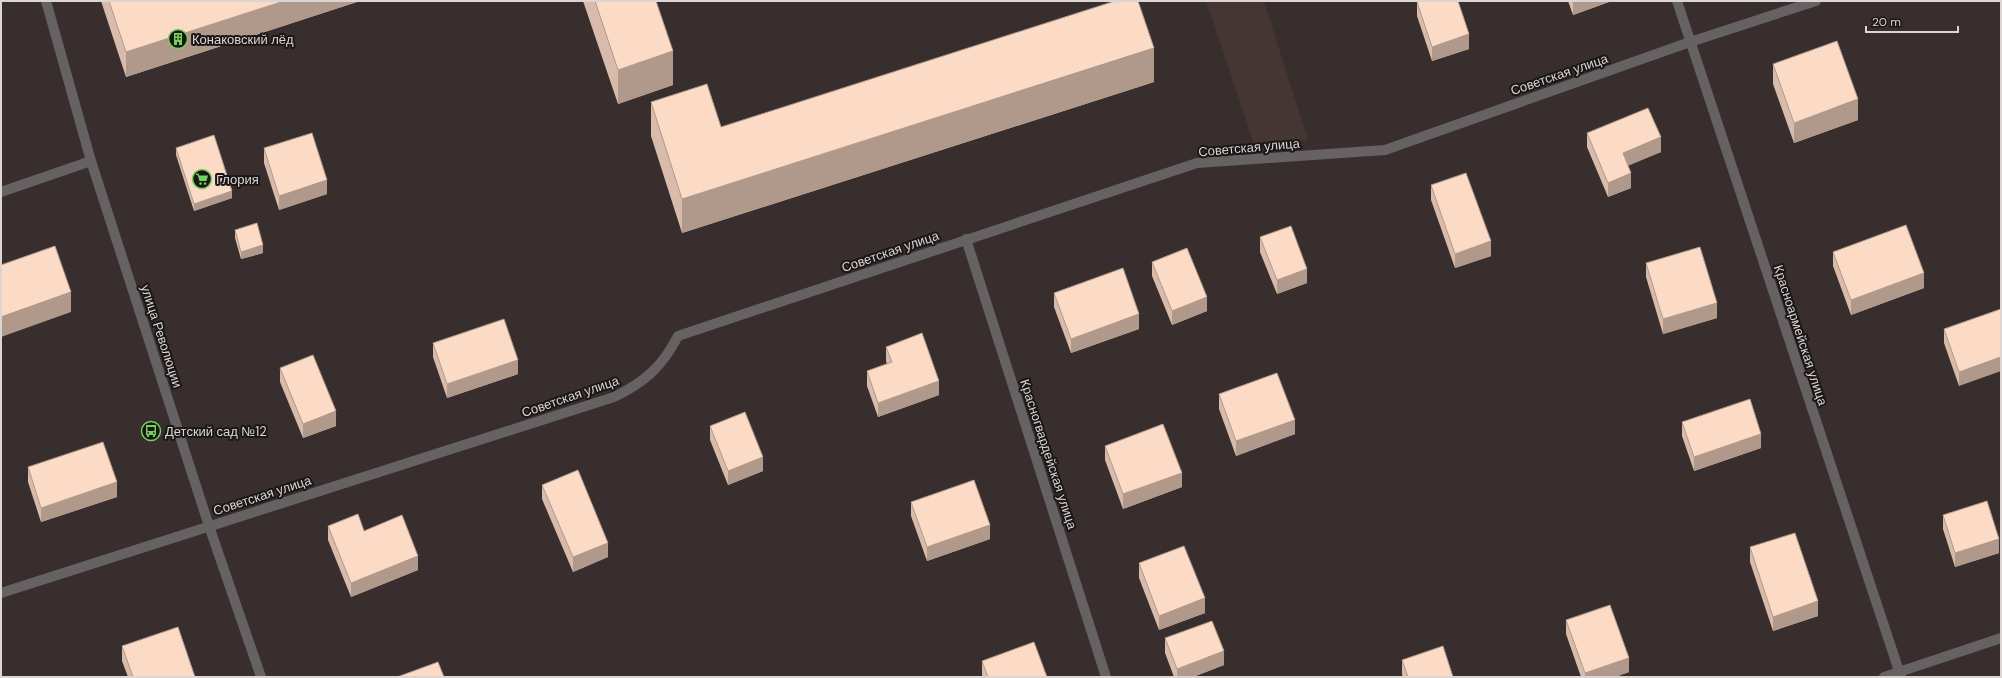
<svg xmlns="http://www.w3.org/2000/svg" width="2002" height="678" font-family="'DM Sans',sans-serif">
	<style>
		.built { fill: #453633 }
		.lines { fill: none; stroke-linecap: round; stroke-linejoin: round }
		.minor { stroke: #666162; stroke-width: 10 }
		.wall { fill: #d8bbaa }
		.shaded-wall { fill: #b0998b }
		.building { fill: #fbdac6; stroke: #b0998b }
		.labels { text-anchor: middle; stroke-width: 4; stroke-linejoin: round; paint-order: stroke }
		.poi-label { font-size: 13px; fill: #dbd6d4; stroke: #1b1717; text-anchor: start }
		.street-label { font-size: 13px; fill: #dbd6d4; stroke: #1b1717 }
	</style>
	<rect width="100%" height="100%" fill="#372e2d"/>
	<polygon class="built" points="1206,1 1264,1 1308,140 1255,147"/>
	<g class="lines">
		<g class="minor">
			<polyline points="46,1 91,161 209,526 261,677"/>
			<polyline points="1677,1 1901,677"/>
			<polyline points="1,192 91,161"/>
			<polyline points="966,239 1106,677"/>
			<path d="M1 593 614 397C645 382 662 367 678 336L1197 163 1385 150 1690 42 1816 1"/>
			<polyline points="1884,677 2001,638"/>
		</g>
	</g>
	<g class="wall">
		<polygon points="101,1 360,1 126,77"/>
		<polygon points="583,1 656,1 673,85 618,104"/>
		<polygon points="1568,1 1609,1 1609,2 1573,15"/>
		<polygon points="1417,2 1469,49 1432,61 1417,16"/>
		<polygon points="1773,64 1858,120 1794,143 1773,84"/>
		<polygon points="1154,82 682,233 651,136 651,102 721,127"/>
		<polygon points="1587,133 1661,152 1628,165 1631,188 1608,197 1587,147"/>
		<polygon points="176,148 232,198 194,211 176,155"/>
		<polygon points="264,148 327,194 279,210 264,163"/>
		<polygon points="1431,185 1491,256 1455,268 1431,200"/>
		<polygon points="235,230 263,253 241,259 235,238"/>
		<polygon points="1260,237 1307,283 1277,294 1260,252"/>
		<polygon points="1833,252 1924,288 1851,315 1833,266"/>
		<polygon points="1152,262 1207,311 1172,325 1152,276"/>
		<polygon points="1646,263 1717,318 1663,334 1646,277"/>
		<polygon points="1054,293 1139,329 1071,353 1054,307"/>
		<polygon points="2001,309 1959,386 1944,343 1944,329"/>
		<polygon points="433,343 518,374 447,398 433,357"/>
		<polygon points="886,347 939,395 878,417 867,386 867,371 887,364 886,361"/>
		<polygon points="280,368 336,426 303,438 280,382"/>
		<polygon points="1219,394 1295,434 1236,456 1219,409"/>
		<polygon points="1682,422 1761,448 1694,471 1682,436"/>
		<polygon points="710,426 763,471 728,485 710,440"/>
		<polygon points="1105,446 1182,487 1123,509 1105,460"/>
		<polygon points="28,467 117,497 41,522 28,482"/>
		<polygon points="542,485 608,557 573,572 542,499"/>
		<polygon points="911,502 990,539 927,561 911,516"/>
		<polygon points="1943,515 1999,553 1955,567 1943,529"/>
		<polygon points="328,526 364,531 418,570 351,597 328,540"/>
		<polygon points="1750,547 1818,616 1773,631 1750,562"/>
		<polygon points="1139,563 1205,613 1159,630 1139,578"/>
		<polygon points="1566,620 1629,672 1615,677 1581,677 1566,634"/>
		<polygon points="1165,638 1224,665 1193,677 1174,677 1165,653"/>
		<polygon points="122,646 195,677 128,677 122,661"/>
		<polygon points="1402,660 1453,677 1403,677 1402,675"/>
		<polygon points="982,661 1047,677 983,677 982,675"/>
	</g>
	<g class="shaded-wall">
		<polygon points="284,1 360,1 126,77 126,52"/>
		<polygon points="1573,1 1609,1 1609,2 1573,15"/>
		<polygon points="1469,34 1469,49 1432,61 1432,47"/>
		<polygon points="1154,48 1154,82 682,233 682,199"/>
		<polygon points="673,51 673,85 618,104 618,70"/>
		<polygon points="1858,99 1858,120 1794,143 1794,123"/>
		<polygon points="1661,137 1661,152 1623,168 1623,153"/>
		<polygon points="1631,173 1631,188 1608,197 1608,183"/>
		<polygon points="327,180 327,194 279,210 279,196"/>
		<polygon points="232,191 232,198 194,211 194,204"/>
		<polygon points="1491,241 1491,256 1455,268 1455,254"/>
		<polygon points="263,245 263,253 241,259 241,252"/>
		<polygon points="1307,269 1307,283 1277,294 1277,280"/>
		<polygon points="1924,273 1924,288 1851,315 1851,300"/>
		<polygon points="71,292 71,312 1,337 1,317"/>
		<polygon points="1207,297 1207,311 1172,325 1172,311"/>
		<polygon points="1717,303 1717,318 1663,334 1663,319"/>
		<polygon points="1139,314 1139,329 1071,353 1071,339"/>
		<polygon points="2001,357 2001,371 1959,386 1959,372"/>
		<polygon points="518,360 518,374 447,398 447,384"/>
		<polygon points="939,381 939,395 878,417 878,403"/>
		<polygon points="336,411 336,426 303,438 303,424"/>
		<polygon points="1295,420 1295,434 1236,456 1236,441"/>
		<polygon points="1761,434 1761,448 1694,471 1694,457"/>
		<polygon points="763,457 763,471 728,485 728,471"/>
		<polygon points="1182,473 1182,487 1123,509 1123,494"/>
		<polygon points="117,482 117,497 41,522 41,508"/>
		<polygon points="990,525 990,539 927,561 927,547"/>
		<polygon points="1999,539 1999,553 1955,567 1955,553"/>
		<polygon points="608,543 608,557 573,572 573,557"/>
		<polygon points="418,556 418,570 351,597 351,583"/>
		<polygon points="1205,598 1205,613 1159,630 1159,616"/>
		<polygon points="1818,601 1818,616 1773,631 1773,617"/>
		<polygon points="1224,651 1224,665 1193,677 1177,677 1177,669"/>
		<polygon points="1629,658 1629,672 1615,677 1585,677 1585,673"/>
	</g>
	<g class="building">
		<polygon points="109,1 284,1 126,52"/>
		<polygon points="595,1 656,1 673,51 618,70"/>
		<polygon points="1115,1 1138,1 1154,48 682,199 651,102 707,84 721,127"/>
		<polygon points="1421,1 1458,1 1469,34 1432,47 1417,2"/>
		<polygon points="1837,41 1858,99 1794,123 1773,64"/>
		<polygon points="1648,108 1661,137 1623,153 1631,173 1608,183 1587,133"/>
		<polygon points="312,133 327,180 279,196 264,148"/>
		<polygon points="214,135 232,191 194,204 176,148"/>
		<polygon points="1466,173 1491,241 1455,254 1431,185"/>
		<polygon points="257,223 263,245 241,252 235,230"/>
		<polygon points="1906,225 1924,273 1851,300 1833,252"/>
		<polygon points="1291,226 1307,269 1277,280 1260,237"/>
		<polygon points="55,246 71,292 1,317 1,265"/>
		<polygon points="1700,247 1717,303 1663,319 1646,263"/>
		<polygon points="1187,248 1207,297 1172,311 1152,262"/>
		<polygon points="1123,268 1139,314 1071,339 1054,293"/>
		<polygon points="2001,309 2001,357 1959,372 1944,329"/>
		<polygon points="504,319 518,360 447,384 433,343"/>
		<polygon points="922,333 939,381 878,403 867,371 892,362 886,347"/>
		<polygon points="313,355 336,411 303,424 280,368"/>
		<polygon points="1277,373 1295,420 1236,441 1219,394"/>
		<polygon points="1750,399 1761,434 1694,457 1682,422"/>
		<polygon points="745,412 763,457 728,471 710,426"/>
		<polygon points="1163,424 1182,473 1123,494 1105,446"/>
		<polygon points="103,442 117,482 41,508 28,467"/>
		<polygon points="578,470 608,543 573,557 542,485"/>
		<polygon points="974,480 990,525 927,547 911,502"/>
		<polygon points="1987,501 1999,539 1955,553 1943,515"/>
		<polygon points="358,514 364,531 402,515 418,556 351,583 328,526"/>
		<polygon points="1795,533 1818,601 1773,617 1750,547"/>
		<polygon points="1184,546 1205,598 1159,616 1139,563"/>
		<polygon points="1610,605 1629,658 1585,673 1566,620"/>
		<polygon points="1212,621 1224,651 1177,669 1165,638"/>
		<polygon points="178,627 195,677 133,677 122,646"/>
		<polygon points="1034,642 1047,677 988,677 982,661"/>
		<polygon points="1443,646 1453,677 1408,677 1402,660"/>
		<polygon points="438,662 444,677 397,677"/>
	</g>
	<defs>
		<symbol id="building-ring" viewBox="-11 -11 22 22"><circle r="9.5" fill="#1b1717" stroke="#74d25c" stroke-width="1.5"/><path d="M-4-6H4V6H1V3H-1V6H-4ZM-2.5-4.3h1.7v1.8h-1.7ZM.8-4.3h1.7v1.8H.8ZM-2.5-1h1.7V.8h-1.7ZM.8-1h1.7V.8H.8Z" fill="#74d25c"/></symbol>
		<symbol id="supermarket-ring" viewBox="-11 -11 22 22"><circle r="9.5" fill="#1b1717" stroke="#74d25c" stroke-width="1.5"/><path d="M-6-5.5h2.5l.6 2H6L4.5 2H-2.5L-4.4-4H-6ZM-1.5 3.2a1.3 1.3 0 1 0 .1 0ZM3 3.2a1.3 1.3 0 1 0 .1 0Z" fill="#74d25c"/></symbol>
		<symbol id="bus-ring" viewBox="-11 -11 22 22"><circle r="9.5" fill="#1b1717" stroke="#74d25c" stroke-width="1.5"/><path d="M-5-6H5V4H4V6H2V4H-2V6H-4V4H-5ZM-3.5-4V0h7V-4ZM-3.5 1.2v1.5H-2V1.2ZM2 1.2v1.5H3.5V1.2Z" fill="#74d25c"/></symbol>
	</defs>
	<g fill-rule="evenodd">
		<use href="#building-ring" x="167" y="28" width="22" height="22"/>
		<use href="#supermarket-ring" x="191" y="168" width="22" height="22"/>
		<use href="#bus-ring" x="140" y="420" width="22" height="22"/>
	</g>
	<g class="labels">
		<g class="poi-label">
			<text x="192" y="44">Конаковский лёд</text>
			<text x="216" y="184">Глория</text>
			<text x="165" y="436">Детский сад №12</text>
		</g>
		<g class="street-label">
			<text transform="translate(1559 74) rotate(-19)" y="5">Советская улица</text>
			<text transform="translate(1249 147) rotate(-5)" y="5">Советская улица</text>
			<text transform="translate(890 251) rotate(-19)" y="5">Советская улица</text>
			<text transform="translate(1801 335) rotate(72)" y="5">Красноармейская улица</text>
			<text transform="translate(162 336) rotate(72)" y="5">улица Революции</text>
			<text transform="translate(570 396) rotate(-19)" y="5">Советская улица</text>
			<text transform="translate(1049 454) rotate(72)" y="5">Красногвардейская улица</text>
			<text transform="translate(262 495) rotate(-18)" y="5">Советская улица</text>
		</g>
	</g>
	<rect width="2002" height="678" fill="none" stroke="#dbd6d4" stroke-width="4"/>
	<path d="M1866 26v6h92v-6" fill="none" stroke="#dbd6d4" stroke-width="2"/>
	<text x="1872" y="26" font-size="12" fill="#dbd6d4" stroke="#1b1717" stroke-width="3" paint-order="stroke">20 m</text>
</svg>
